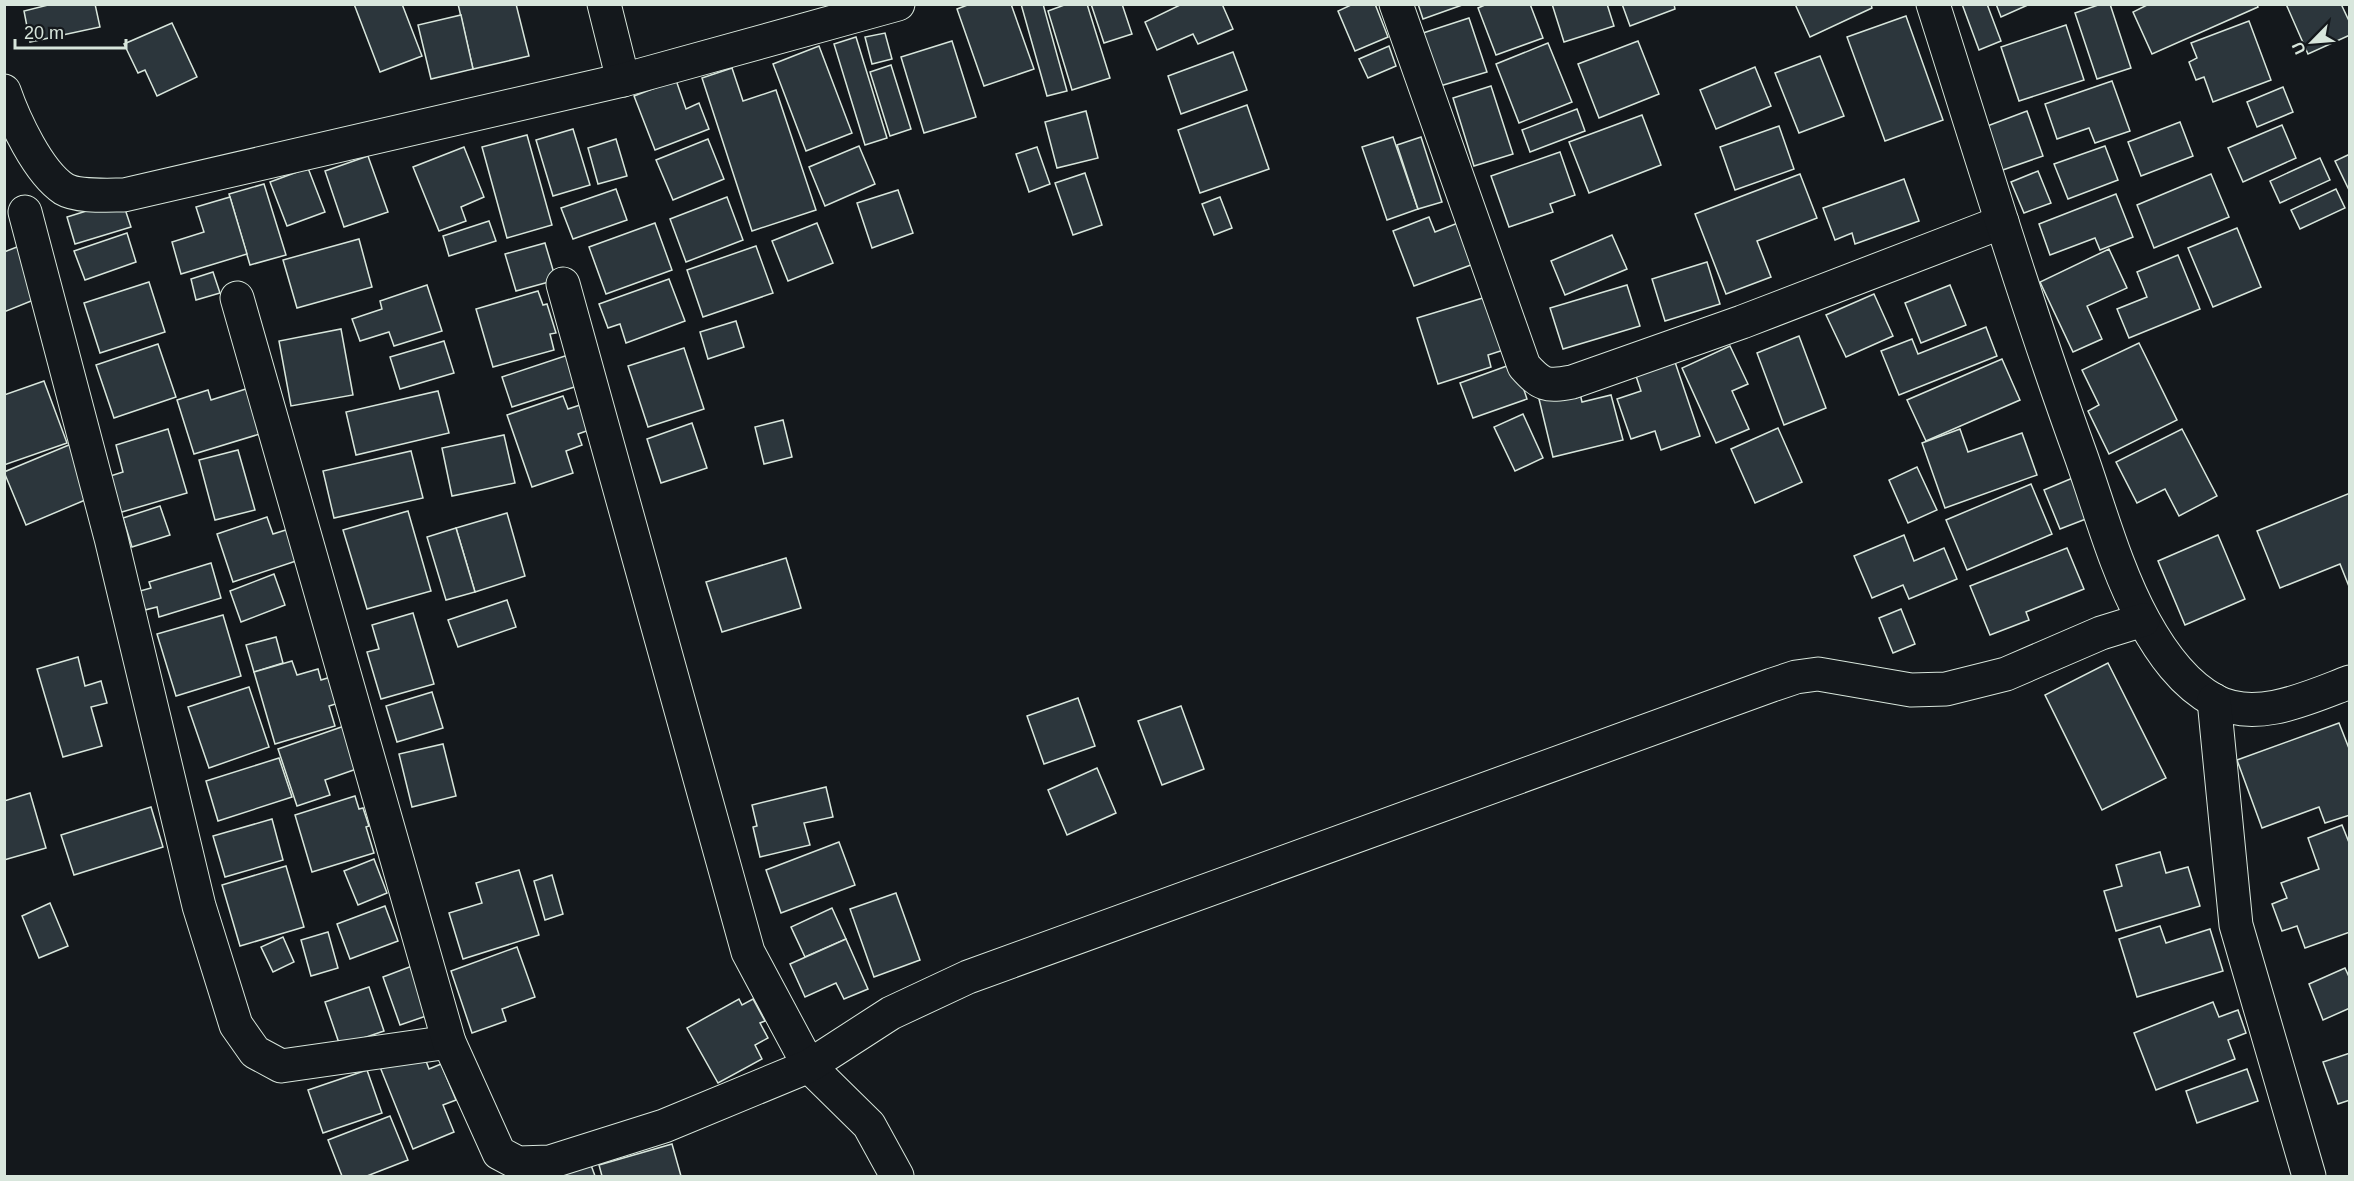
<svg xmlns="http://www.w3.org/2000/svg" width="2354" height="1181" font-family="Helvetica,sans-serif">
	<style>
		.building { fill: #2c363c; stroke: #d8e6dc; stroke-width: 1.5 }
		.lines { fill: none; stroke-linecap: round; stroke-linejoin: round }
		.minor-casing { stroke: #d8e6dc; stroke-width: 35 }
		.minor { stroke: #14181c; stroke-width: 33 }
	</style>
	<rect width="100%" height="100%" fill="#14181c"/>
	<g class="building">
		<polygon points="52,4 95,4 100,27 30,42 24,11"/>
		<polygon points="354,4 402,4 422,56 380,72"/>
		<polygon points="458,4 516,4 529,56 473,69"/>
		<polygon points="970,4 1011,4 1034,69 984,86 957,9"/>
		<polygon points="1021,4 1043,4 1067,91 1047,96"/>
		<polygon points="1067,4 1087,4 1110,78 1072,90 1048,11"/>
		<polygon points="1091,4 1122,4 1132,34 1104,43"/>
		<polygon points="1182,4 1222,4 1233,29 1198,44 1193,34 1157,50 1145,22"/>
		<polygon points="1353,4 1375,4 1388,37 1355,51 1338,11"/>
		<polygon points="1418,4 1465,4 1423,19"/>
		<polygon points="1487,4 1530,4 1543,38 1496,55 1478,8"/>
		<polygon points="1552,4 1607,4 1614,26 1564,42"/>
		<polygon points="1622,4 1674,4 1675,9 1630,26"/>
		<polygon points="1795,4 1871,4 1872,8 1810,37"/>
		<polygon points="1962,4 1987,4 2001,41 1979,50"/>
		<polygon points="1996,4 2030,4 2001,17"/>
		<polygon points="2101,4 2110,4 2131,68 2097,79 2075,13"/>
		<polygon points="2149,4 2257,4 2258,7 2152,54 2133,12"/>
		<polygon points="2286,4 2341,4 2350,23 2350,35 2308,54"/>
		<polygon points="461,15 473,69 431,79 418,25"/>
		<polygon points="1906,16 1943,120 1885,141 1847,37"/>
		<polygon points="1469,18 1487,72 1440,86 1423,33"/>
		<polygon points="2249,21 2271,80 2213,102 2204,77 2196,80 2189,62 2197,58 2191,43"/>
		<polygon points="172,23 197,77 157,96 145,70 138,73 124,44"/>
		<polygon points="2066,25 2084,80 2019,101 2001,47"/>
		<polygon points="885,33 892,59 872,64 865,37"/>
		<polygon points="856,37 887,138 865,145 834,44"/>
		<polygon points="952,41 976,117 924,133 901,57"/>
		<polygon points="1638,41 1659,94 1599,118 1578,64"/>
		<polygon points="1548,43 1572,102 1519,123 1496,64"/>
		<polygon points="819,46 852,133 806,151 773,64"/>
		<polygon points="1389,46 1396,66 1368,78 1359,59"/>
		<polygon points="1233,52 1247,90 1181,114 1168,76"/>
		<polygon points="1820,56 1844,116 1799,133 1775,73"/>
		<polygon points="891,65 911,129 890,136 870,72"/>
		<polygon points="1755,67 1771,106 1716,129 1700,90"/>
		<polygon points="732,68 743,101 776,90 816,210 752,231 702,78"/>
		<polygon points="676,80 686,109 699,103 709,129 655,150 634,96"/>
		<polygon points="2112,81 2130,131 2095,143 2089,128 2057,139 2045,104"/>
		<polygon points="1491,86 1513,154 1474,166 1453,98"/>
		<polygon points="2283,87 2293,112 2257,127 2247,102"/>
		<polygon points="1247,105 1269,169 1200,193 1178,130"/>
		<polygon points="1577,109 1585,131 1530,152 1522,130"/>
		<polygon points="1086,111 1098,158 1057,168 1045,122"/>
		<polygon points="2027,111 2043,156 1997,172 1982,128"/>
		<polygon points="1642,115 1661,165 1589,193 1569,142"/>
		<polygon points="2180,122 2193,156 2141,176 2128,142"/>
		<polygon points="2282,125 2296,158 2243,182 2228,148"/>
		<polygon points="1779,126 1794,169 1735,190 1720,147"/>
		<polygon points="573,129 590,185 553,196 536,140"/>
		<polygon points="527,135 552,225 507,238 482,147"/>
		<polygon points="1393,137 1418,209 1387,220 1362,147"/>
		<polygon points="1421,137 1442,202 1418,209 1397,145"/>
		<polygon points="616,139 627,176 598,184 588,148"/>
		<polygon points="708,139 724,179 673,200 656,160"/>
		<polygon points="859,146 875,184 825,206 809,167"/>
		<polygon points="2105,146 2118,180 2068,199 2054,164"/>
		<polygon points="464,147 484,197 461,207 466,221 439,231 413,167"/>
		<polygon points="1037,147 1050,184 1029,192 1016,154"/>
		<polygon points="1560,152 1575,195 1550,204 1553,212 1509,227 1491,176"/>
		<polygon points="2350,154 2350,190 2349,190 2335,161"/>
		<polygon points="368,156 388,212 344,227 325,171"/>
		<polygon points="2320,158 2330,180 2280,203 2270,181"/>
		<polygon points="308,168 325,212 287,226 270,182"/>
		<polygon points="2038,171 2051,203 2024,213 2011,182"/>
		<polygon points="1085,173 1102,225 1073,235 1055,183"/>
		<polygon points="1800,174 1817,218 1757,241 1771,277 1726,294 1695,214"/>
		<polygon points="2211,174 2229,217 2154,248 2137,205"/>
		<polygon points="1904,179 1919,221 1855,244 1852,233 1835,240 1823,208"/>
		<polygon points="264,184 286,255 250,265 229,194"/>
		<polygon points="616,189 627,220 573,239 561,208"/>
		<polygon points="2336,189 2345,208 2300,229 2291,210"/>
		<polygon points="898,190 913,233 872,248 857,203"/>
		<polygon points="2116,194 2133,237 2100,250 2095,238 2050,255 2039,224"/>
		<polygon points="230,197 247,254 181,274 172,242 204,232 196,207"/>
		<polygon points="727,197 743,240 686,262 670,219"/>
		<polygon points="1220,197 1232,228 1214,235 1202,204"/>
		<polygon points="122,200 131,227 75,244 67,217"/>
		<polygon points="1429,217 1435,232 1463,221 1479,262 1414,286 1393,231"/>
		<polygon points="489,221 496,241 449,256 443,236"/>
		<polygon points="655,223 672,270 606,294 589,247"/>
		<polygon points="817,223 833,263 788,281 772,241"/>
		<polygon points="2237,228 2261,287 2213,307 2188,248"/>
		<polygon points="127,233 136,262 85,280 74,251"/>
		<polygon points="1612,235 1627,269 1565,295 1551,261"/>
		<polygon points="359,239 372,287 297,308 283,260"/>
		<polygon points="545,243 556,280 516,291 505,254"/>
		<polygon points="22,245 41,297 4,312 4,252"/>
		<polygon points="756,246 773,293 703,317 687,270"/>
		<polygon points="2109,249 2127,288 2087,306 2102,339 2073,352 2040,282"/>
		<polygon points="2178,255 2200,309 2129,338 2117,309 2147,297 2137,272"/>
		<polygon points="1707,262 1720,304 1665,321 1652,279"/>
		<polygon points="213,272 220,293 196,300 191,279"/>
		<polygon points="669,279 685,321 626,343 620,324 608,328 599,304"/>
		<polygon points="149,282 165,332 100,353 84,303"/>
		<polygon points="427,285 442,331 394,346 389,332 360,341 352,319 382,309 380,301"/>
		<polygon points="1627,285 1640,326 1563,349 1550,308"/>
		<polygon points="1950,285 1966,325 1921,343 1905,303"/>
		<polygon points="538,291 543,305 547,304 556,333 550,334 554,350 493,367 476,309"/>
		<polygon points="1496,294 1513,347 1488,355 1491,367 1438,384 1417,318"/>
		<polygon points="1874,294 1893,336 1846,357 1826,315"/>
		<polygon points="736,321 744,347 708,359 700,332"/>
		<polygon points="1986,327 1997,356 1899,395 1881,351 1912,339 1918,354"/>
		<polygon points="341,329 353,395 291,406 279,341"/>
		<polygon points="1799,336 1826,408 1784,425 1757,353"/>
		<polygon points="444,341 454,373 400,389 390,357"/>
		<polygon points="2139,343 2177,420 2109,454 2088,411 2099,405 2082,370"/>
		<polygon points="158,344 176,397 114,418 96,365"/>
		<polygon points="1730,346 1748,384 1732,391 1749,429 1716,443 1682,368"/>
		<polygon points="684,348 704,409 648,427 628,366"/>
		<polygon points="580,351 590,382 512,407 502,377"/>
		<polygon points="2002,359 2020,400 1926,441 1907,400"/>
		<polygon points="1675,362 1700,436 1661,450 1655,431 1631,439 1617,399 1641,391 1636,376"/>
		<polygon points="1515,363 1527,399 1473,418 1460,383"/>
		<polygon points="44,381 67,443 4,465 4,395"/>
		<polygon points="249,388 263,433 194,454 177,400 208,390 211,400"/>
		<polygon points="1579,389 1582,402 1611,395 1623,440 1553,457 1539,399"/>
		<polygon points="438,391 449,433 356,455 346,412"/>
		<polygon points="563,396 568,409 583,404 592,429 578,434 582,445 566,451 573,473 532,487 507,415"/>
		<polygon points="1523,414 1543,458 1515,471 1494,427"/>
		<polygon points="783,420 792,457 764,464 755,427"/>
		<polygon points="692,423 707,468 661,483 647,439"/>
		<polygon points="1778,428 1802,482 1755,503 1731,449"/>
		<polygon points="168,429 187,493 115,514 104,478 123,472 116,445"/>
		<polygon points="1960,429 1968,452 2022,433 2037,475 1945,508 1922,443"/>
		<polygon points="2182,429 2217,496 2179,516 2165,489 2137,503 2116,462"/>
		<polygon points="504,435 515,483 452,496 442,448"/>
		<polygon points="76,442 97,495 26,525 4,472"/>
		<polygon points="238,450 255,510 215,520 199,460"/>
		<polygon points="411,451 423,498 334,518 323,471"/>
		<polygon points="1917,467 1937,510 1908,523 1889,480"/>
		<polygon points="2075,477 2091,517 2060,529 2044,490"/>
		<polygon points="2031,484 2052,534 1967,570 1946,520"/>
		<polygon points="2350,493 2350,589 2340,564 2280,588 2257,531"/>
		<polygon points="160,506 170,535 132,547 123,518"/>
		<polygon points="408,511 431,591 367,609 343,530"/>
		<polygon points="507,513 525,576 475,592 456,528"/>
		<polygon points="267,517 273,534 292,528 302,559 233,582 217,534"/>
		<polygon points="456,528 475,592 446,600 427,537"/>
		<polygon points="1904,535 1914,561 1944,548 1957,579 1909,599 1903,585 1872,598 1854,556"/>
		<polygon points="2218,535 2245,599 2185,625 2158,561"/>
		<polygon points="2067,548 2084,589 2026,612 2029,620 1990,635 1970,586"/>
		<polygon points="786,558 801,608 722,632 706,582"/>
		<polygon points="211,563 221,598 159,617 157,607 145,610 140,591 151,588 149,582"/>
		<polygon points="274,574 285,605 241,622 230,591"/>
		<polygon points="507,600 516,627 458,647 448,620"/>
		<polygon points="1901,609 1915,644 1893,653 1879,618"/>
		<polygon points="413,613 434,684 381,699 367,652 379,649 372,625"/>
		<polygon points="223,615 241,676 176,696 157,634"/>
		<polygon points="276,637 283,663 254,672 246,645"/>
		<polygon points="78,657 85,686 101,681 107,703 91,707 102,746 63,757 37,669"/>
		<polygon points="292,661 297,675 318,669 321,680 334,676 342,702 329,706 335,726 275,744 254,672"/>
		<polygon points="2108,663 2166,778 2102,810 2045,695"/>
		<polygon points="249,687 269,747 209,768 188,707"/>
		<polygon points="432,692 443,728 397,742 386,706"/>
		<polygon points="1078,698 1095,746 1044,764 1027,716"/>
		<polygon points="1181,706 1204,769 1162,785 1138,721"/>
		<polygon points="2339,723 2350,751 2350,815 2325,823 2319,807 2262,828 2237,760"/>
		<polygon points="350,724 365,766 325,780 330,795 297,806 278,749"/>
		<polygon points="443,744 456,796 412,807 399,754"/>
		<polygon points="279,758 292,797 218,821 206,781"/>
		<polygon points="1097,768 1116,813 1067,835 1048,790"/>
		<polygon points="826,787 833,817 804,823 810,845 760,857 753,827 757,826 752,805"/>
		<polygon points="30,793 46,848 4,860 4,801"/>
		<polygon points="355,796 359,809 363,808 369,826 366,827 374,853 312,872 295,815"/>
		<polygon points="151,807 163,847 74,875 61,835"/>
		<polygon points="272,819 283,860 225,877 213,836"/>
		<polygon points="2342,825 2350,845 2350,932 2305,948 2297,926 2282,931 2272,904 2287,898 2281,883 2319,869 2308,838"/>
		<polygon points="839,842 855,885 781,913 766,870"/>
		<polygon points="2160,852 2166,873 2188,867 2200,906 2116,931 2104,891 2122,886 2116,865"/>
		<polygon points="374,859 387,893 358,905 344,871"/>
		<polygon points="286,866 304,927 240,946 222,885"/>
		<polygon points="519,870 539,935 463,959 449,913 482,903 476,883"/>
		<polygon points="552,875 563,914 545,920 534,881"/>
		<polygon points="896,893 920,960 874,977 850,909"/>
		<polygon points="50,903 68,946 39,958 22,916"/>
		<polygon points="385,906 398,941 350,959 337,924"/>
		<polygon points="832,908 846,939 805,957 791,927"/>
		<polygon points="2160,926 2166,943 2210,929 2223,971 2137,997 2119,939"/>
		<polygon points="328,932 338,968 311,976 301,940"/>
		<polygon points="283,937 294,962 273,972 261,947"/>
		<polygon points="846,939 868,989 844,999 836,983 805,997 790,964"/>
		<polygon points="517,947 535,997 502,1009 506,1021 472,1033 451,971"/>
		<polygon points="412,966 429,1015 400,1025 383,977"/>
		<polygon points="2345,968 2350,979 2350,1008 2323,1020 2309,984"/>
		<polygon points="369,987 384,1031 340,1046 325,1002"/>
		<polygon points="739,999 742,1005 753,999 765,1021 760,1023 768,1038 755,1045 762,1059 718,1083 687,1028"/>
		<polygon points="2213,1002 2219,1017 2238,1010 2246,1033 2228,1040 2235,1059 2156,1090 2134,1033"/>
		<polygon points="422,1050 429,1069 441,1064 456,1100 443,1105 454,1132 413,1149 380,1067"/>
		<polygon points="2350,1053 2350,1100 2338,1104 2323,1062"/>
		<polygon points="2247,1069 2258,1101 2197,1123 2186,1091"/>
		<polygon points="367,1070 382,1113 323,1133 308,1090"/>
		<polygon points="390,1116 408,1160 367,1176 342,1176 328,1140"/>
		<polygon points="672,1144 681,1176 602,1176 599,1165"/>
		<polygon points="591,1165 595,1176 554,1176"/>
	</g>
	<g class="lines">
		<defs>
			<g id="minor">
				<polyline points="604,4 623,80"/>
				<path d="M1396 4 1524 366C1541 385 1546 387 1572 382L1742 322 2002 222"/>
				<path d="M1933 4C1981 155 2027 307 2081 456 2100 510 2116 570 2144 621 2161 652 2183 684 2215 701 2257 723 2310 697 2350 682"/>
				<path d="M4 91C14 120 38 172 64 189 77 197 109 195 124 195L623 80 898 4"/>
				<polyline points="25,212 111,538 199,906 236,1025 255,1052 281,1066 449,1042"/>
				<polyline points="563,284 748,952 809,1066 869,1125 897,1176"/>
				<polyline points="237,298 449,1042 499,1153 518,1163 550,1162 664,1126 809,1066 891,1013 968,977 1772,685 1796,677 1818,674 1911,690 1946,689 2006,674 2101,633 2143,620"/>
				<polyline points="2214,700 2236,925 2309,1176"/>
			</g>
		</defs>
		<use href="#minor" class="minor-casing"/>
		<use href="#minor" class="minor"/>
	</g>
	<rect width="2354" height="1181" fill="none" stroke="#d8e6dc" stroke-width="12"/>
	<g transform="translate(2312 42) rotate(245)" stroke="#14181c" stroke-width="4.5" paint-order="stroke">
	<path d="M0-4.5L10 22L0 15L-10 22Z" fill="#d8e6dc"/>
	<text y="-9" font-size="16" font-weight="bold" text-anchor="middle" fill="#d8e6dc">U</text>
	</g>
	<path d="M15 39v9h111v-9" fill="none" stroke="#d8e6dc" stroke-width="3"/>
	<text x="24" y="39" font-size="18" fill="#d8e6dc" stroke="#14181c" stroke-width="4.5" paint-order="stroke">20 m</text>
</svg>
